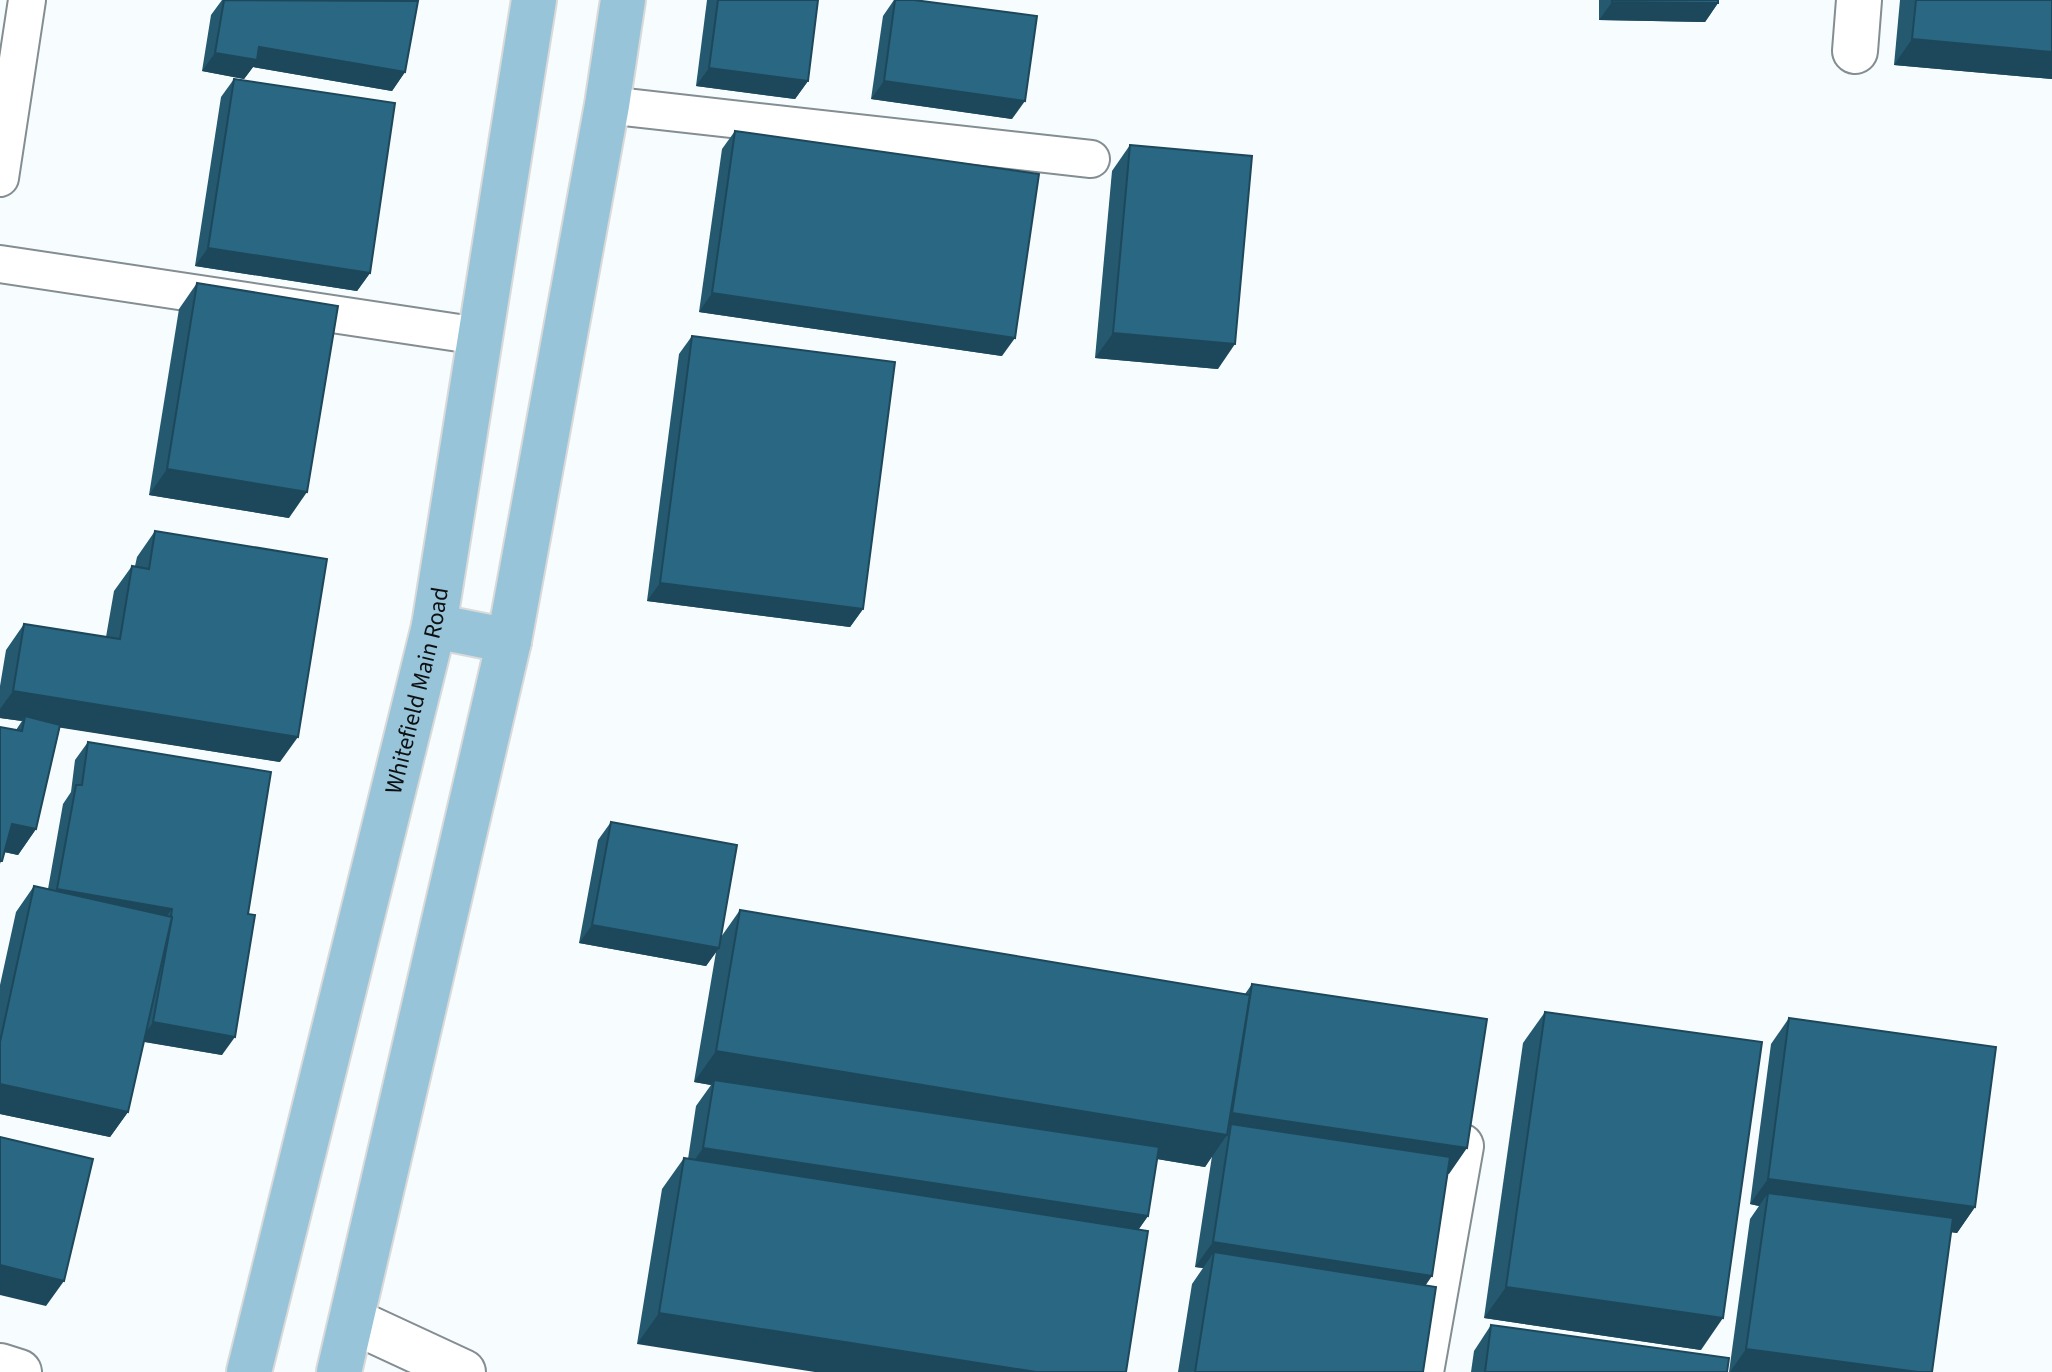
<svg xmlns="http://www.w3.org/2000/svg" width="2052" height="1372" font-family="'Source Sans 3',sans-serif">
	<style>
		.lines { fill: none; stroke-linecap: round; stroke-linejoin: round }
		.service-casing { stroke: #838d92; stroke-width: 40 }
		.minor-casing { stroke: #838d92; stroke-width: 48 }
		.tertiary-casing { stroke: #838d92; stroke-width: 48 }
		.primary-casing { stroke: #d8d9d9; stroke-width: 48 }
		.service { stroke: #fff; stroke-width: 36 }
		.minor { stroke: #fff; stroke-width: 44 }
		.tertiary { stroke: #fff; stroke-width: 44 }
		.primary { stroke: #97c4d9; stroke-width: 44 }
		.wall { fill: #245970 }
		.shaded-wall { fill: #1d485b }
		.building { fill: #2a6782; stroke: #1d485b; stroke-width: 2 }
		.labels { text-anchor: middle; stroke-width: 6; stroke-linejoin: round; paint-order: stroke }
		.street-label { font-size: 24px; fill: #0c1012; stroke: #f7fcfe }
	</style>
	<rect width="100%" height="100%" fill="#f7fcfe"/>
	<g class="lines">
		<defs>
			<g id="service">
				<polyline points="607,105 1091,159"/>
				<polyline points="0,178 27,0"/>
				<polyline points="0,264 479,336"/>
			</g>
			<g id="minor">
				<polyline points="1855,51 1859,0"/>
				<polyline points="353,1321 463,1372"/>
				<polyline points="1421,1372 1461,1146"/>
			</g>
			<polyline id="tertiary" points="0,1366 19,1372"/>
			<g id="primary">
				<polyline points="434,626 509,641"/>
				<path id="s1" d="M249 1372 434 626 534 0"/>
				<polyline points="339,1372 509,641 607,105 623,0"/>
			</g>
		</defs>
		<use href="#service" class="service-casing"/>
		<use href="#minor" class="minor-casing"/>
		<use href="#tertiary" class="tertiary-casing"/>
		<use href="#primary" class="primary-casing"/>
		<use href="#service" class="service"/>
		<use href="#minor" class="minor"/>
		<use href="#tertiary" class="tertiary"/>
		<use href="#primary" class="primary"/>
	</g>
	<g class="wall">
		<polygon points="222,0 412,0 405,72 392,91 253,67 244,79 202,71 211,15"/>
		<polygon points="707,0 818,0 808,81 795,99 696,86"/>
		<polygon points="894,0 914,0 1012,119 871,99 883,16"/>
		<polygon points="1599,0 1718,0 1718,3 1705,22 1599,20"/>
		<polygon points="1900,0 2052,0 2052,79 1894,65"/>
		<polygon points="234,79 370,273 357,291 195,266 221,97"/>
		<polygon points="735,131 1002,356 699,312 722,149"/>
		<polygon points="1130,145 1218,369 1095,358 1112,171"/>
		<polygon points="197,283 289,518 149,495 179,309"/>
		<polygon points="692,336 863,609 850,627 647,601 679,354"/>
		<polygon points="155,531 280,762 60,727 36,829 18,855 4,852 0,864 0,727 16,730 22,721 0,718 0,686 6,650 24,624 106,637 114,591 132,566 135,566 137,557"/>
		<polygon points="88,742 271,772 222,1055 144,1042 128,1112 110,1137 0,1114 0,985 16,912 34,886 48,889 63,804 71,792 75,760"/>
		<polygon points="611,822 721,937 740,910 1245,994 1252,984 1449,1174 1448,1174 1426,1285 1423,1372 1178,1372 1192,1284 1203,1268 1195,1267 1212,1156 1205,1167 1157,1159 1148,1216 1139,1229 637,1344 662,1189 684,1158 688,1159 696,1106 711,1085 694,1082 716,952 706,966 579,943 598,840"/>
		<polygon points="1545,1012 1701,1350 1484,1318 1523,1043"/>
		<polygon points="1789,1018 1975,1207 1957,1233 1951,1232 1932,1372 1729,1372 1750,1219 1759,1206 1750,1204 1771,1044"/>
		<polygon points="1491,1325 1727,1372 1471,1372 1474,1351"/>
	</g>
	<g class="shaded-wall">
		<polygon points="1612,2 1718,3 1705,22 1599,20"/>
		<polygon points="1912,39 2052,52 2052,79 1894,65"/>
		<polygon points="259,47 405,72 392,91 253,67 244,79 202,71 215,53"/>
		<polygon points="709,68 808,81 795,99 696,86"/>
		<polygon points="884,81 1025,101 1012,119 871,99"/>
		<polygon points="208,248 370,273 357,291 195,266"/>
		<polygon points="712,293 1015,338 1002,356 699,312"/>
		<polygon points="1113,333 1235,344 1218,369 1095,358"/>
		<polygon points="167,469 307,492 289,518 149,495"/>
		<polygon points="660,583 863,609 850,627 647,601"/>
		<polygon points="13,691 298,737 280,762 24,722 25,716 22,721 0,718 0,709"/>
		<polygon points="12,824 36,829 18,855 0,851"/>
		<polygon points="57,889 172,909 159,927 45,908"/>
		<polygon points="592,925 719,948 706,966 579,943"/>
		<polygon points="153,1022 235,1037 222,1055 140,1041"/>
		<polygon points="716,1051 1217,1134 1232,1113 1467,1148 1449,1174 1229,1141 1231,1124 1223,1135 1227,1135 1205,1167 713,1085 714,1080 711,1085 694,1082"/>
		<polygon points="0,1084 128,1112 110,1137 0,1114"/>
		<polygon points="703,1148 1148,1216 1130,1241 685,1174"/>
		<polygon points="1768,1179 1975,1207 1957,1233 1766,1207 1768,1193 1759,1206 1750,1204"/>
		<polygon points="1213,1242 1432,1276 1414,1302 1214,1252 1203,1268 1195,1267"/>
		<polygon points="0,1265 64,1281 46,1306 0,1295"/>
		<polygon points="1506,1287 1723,1318 1701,1350 1484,1318"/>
		<polygon points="659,1313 1036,1372 815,1372 637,1344"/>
		<polygon points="1746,1349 1918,1372 1730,1372"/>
	</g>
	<g class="building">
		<polygon points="224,0 418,1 405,72 259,47 257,60 215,53"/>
		<polygon points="718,0 818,0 808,81 709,68"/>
		<polygon points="895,0 914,0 1037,16 1025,101 884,81"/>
		<polygon points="1612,0 1718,0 1718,3 1612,2"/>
		<polygon points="1916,0 2052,0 2052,52 1912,39"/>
		<polygon points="234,79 395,103 370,273 208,248"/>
		<polygon points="735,131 1039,174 1015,338 712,293"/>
		<polygon points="1130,145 1252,156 1235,344 1113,333"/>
		<polygon points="197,283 338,306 307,492 167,469"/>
		<polygon points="692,336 895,362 863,609 660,583"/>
		<polygon points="155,531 327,559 298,737 13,691 24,624 120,639 132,566 149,569"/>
		<polygon points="25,716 60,725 36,829 12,824 2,861 0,861 0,727 22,731"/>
		<polygon points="88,742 271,772 248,914 255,915 235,1037 153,1022 172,917 171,916 172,909 57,889 76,785 82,785"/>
		<polygon points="611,822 737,845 719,948 592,925"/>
		<polygon points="34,886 172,917 128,1112 0,1084 0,1042"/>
		<polygon points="740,910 1250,995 1227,1135 716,1051"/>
		<polygon points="1252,984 1487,1019 1467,1148 1232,1113"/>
		<polygon points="1545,1012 1762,1042 1723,1318 1506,1287"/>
		<polygon points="1789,1018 1996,1047 1975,1207 1768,1179"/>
		<polygon points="714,1080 1159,1147 1148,1216 703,1148"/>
		<polygon points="1231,1124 1450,1157 1432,1276 1213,1242"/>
		<polygon points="0,1137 93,1159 64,1281 0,1265"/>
		<polygon points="684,1158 1148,1231 1126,1372 1036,1372 659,1313"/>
		<polygon points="1768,1193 1953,1218 1932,1372 1918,1372 1746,1349"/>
		<polygon points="1214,1252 1436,1287 1423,1372 1195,1372"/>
		<polygon points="1491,1325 1729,1358 1727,1372 1485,1372"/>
	</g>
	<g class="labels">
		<g class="street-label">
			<text dy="8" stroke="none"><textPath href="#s1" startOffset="702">Whitefield Main Road</textPath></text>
		</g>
	</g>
</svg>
